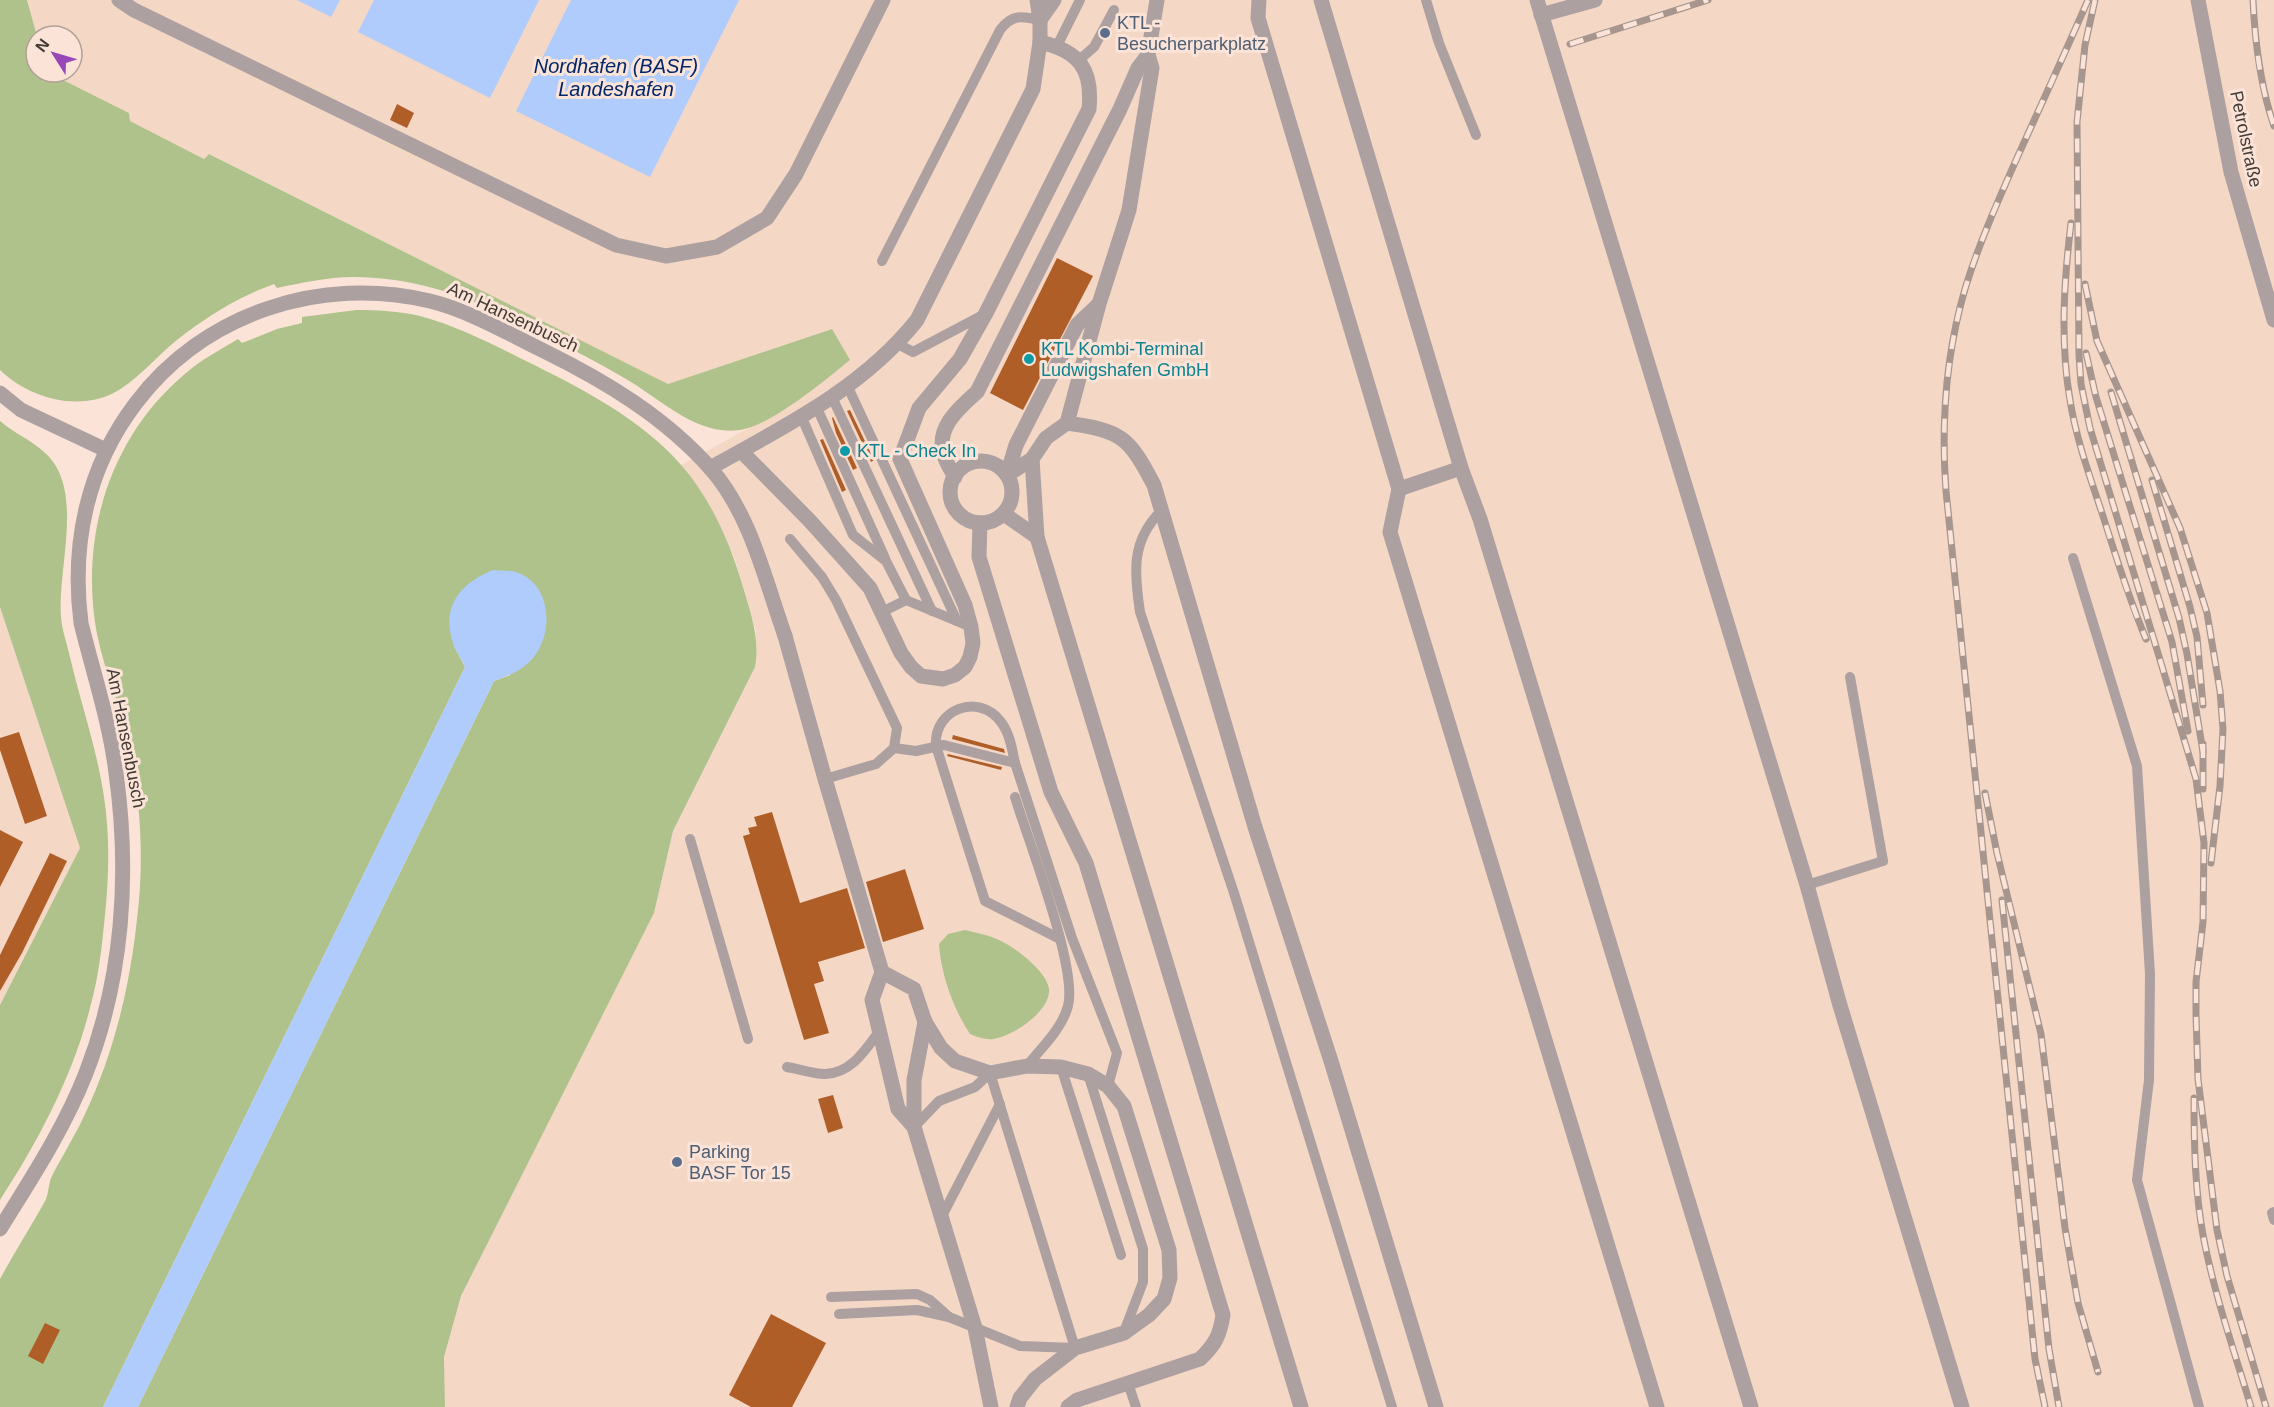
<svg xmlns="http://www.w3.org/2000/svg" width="2274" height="1407" font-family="Helvetica,sans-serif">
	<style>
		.built { fill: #f5d7c6 }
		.green { fill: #b0c28b }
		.water { fill: #afccfd }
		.building { fill: #b05e28 }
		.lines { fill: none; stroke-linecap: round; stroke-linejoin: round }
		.service { stroke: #aca0a0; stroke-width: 10 }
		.minor { stroke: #aca0a0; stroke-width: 15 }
		.tertiary { stroke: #aca0a0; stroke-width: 15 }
		.rail-casing { stroke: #a6968d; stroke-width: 7 }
		.rail { stroke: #fbe4d7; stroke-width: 4.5; stroke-dasharray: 14; stroke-linecap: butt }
		.service-dot { fill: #5c6f8a; stroke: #fbe4d7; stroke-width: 2 }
		.culture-dot { fill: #0f9aa8; stroke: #fbe4d7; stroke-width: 2 }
		.labels { text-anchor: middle; stroke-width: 6; stroke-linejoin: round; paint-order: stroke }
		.service-label { font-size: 18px; fill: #4e5e75; stroke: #fbe4d7; text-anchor: start }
		.street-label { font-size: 18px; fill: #433a35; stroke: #fbe4d7 }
		.culture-label { font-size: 18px; fill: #0d838f; stroke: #fbe4d7; text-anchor: start }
		.water-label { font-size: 20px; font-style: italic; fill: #01276a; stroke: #fbe4d7 }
	</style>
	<rect width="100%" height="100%" fill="#fbe4d7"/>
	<g class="built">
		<polygon points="27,0 2274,0 2274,1407 445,1407 444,1357 461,1296 654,913 673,831 755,667 756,631 735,559 709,505 681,465 793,404 831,329 668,384 210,154 204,159 130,121 129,113 48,73 72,72 72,36 37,36"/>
		<polygon points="0,607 80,848 0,1005"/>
	</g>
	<g class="green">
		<path d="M0 0H27L37 36 36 72H47L129 113 130 121 204 159 209 154 668 384 832 329 850 360C824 381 772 425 740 430 696 436 661 399 626 379 597 362 568 347 538 332 474 300 426 278 353 277 328 277 301 283 277 288L274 284C241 296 214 312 186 333 162 350 144 374 119 390 81 413 30 399 0 370Z"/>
		<path d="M356 310C377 310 399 311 420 316 457 326 490 343 524 360 579 387 642 419 682 466 711 499 731 545 743 587 751 614 760 638 755 667L673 831 654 913 461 1296 444 1357 445 1407H138L494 681 511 675 454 646 465 667 103 1407H0V1279C14 1253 30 1228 44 1203 49 1195 48 1186 51 1178 62 1156 75 1136 85 1114 114 1053 130 986 137 919 144 865 141 808 131 754 124 713 105 675 97 634 79 538 109 437 186 373 202 359 220 350 238 339L242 343 277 329 302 323V317Z"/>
		<path d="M0 421C14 433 31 440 44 452 86 488 57 567 61 617 62 630 67 644 70 657 81 704 97 749 104 797 110 836 109 876 105 915 102 945 99 975 91 1004 74 1074 39 1140 0 1200V1005L80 848 0 607Z"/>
		<path d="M965 930C977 933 990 935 1001 941 1016 948 1047 972 1049 989 1051 1011 1012 1037 993 1039 986 1040 977 1037 970 1034 953 1008 941 975 939 944L948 934Z"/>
	</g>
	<g class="water">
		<polygon points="297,0 340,0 331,17"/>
		<polygon points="374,0 539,0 490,98 358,32"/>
		<polygon points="571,0 739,0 650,177 516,111"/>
		<path d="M493 570C500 571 509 570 516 572 552 584 554 633 533 658 523 670 508 676 494 681L138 1407H103L465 667C462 660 457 653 454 646 440 608 459 584 493 570Z"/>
	</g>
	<g class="building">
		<polygon points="397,104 414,113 407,128 390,120"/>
		<polygon points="1057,258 1093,276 1023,410 990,393"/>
		<polygon points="850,410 874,460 871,462 847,411"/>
		<polygon points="833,417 857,468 853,470 836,433 832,418"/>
		<polygon points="823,439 846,490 842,492 820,440"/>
		<polygon points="19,732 47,816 25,824 0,750 0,738"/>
		<polygon points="953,735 1004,749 1005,753 952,739"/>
		<polygon points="948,754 1002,767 1001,770 947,756"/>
		<polygon points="772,812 800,903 847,888 865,948 818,962 824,981 814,984 829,1033 804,1040 743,836 750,834 748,828 757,826 754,817"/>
		<polygon points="0,830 23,842 0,887"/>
		<polygon points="50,853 67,861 22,953 0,991 0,955"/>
		<polygon points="905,869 924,929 883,942 866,882"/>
		<polygon points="833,1095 843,1128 828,1133 818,1099"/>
		<polygon points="771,1314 826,1343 792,1407 751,1407 729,1395"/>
		<polygon points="45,1323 60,1330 43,1364 28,1356"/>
	</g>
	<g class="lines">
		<g class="service">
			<polyline points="1426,0 1439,43 1476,135"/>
			<polyline points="1057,46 1080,0"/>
			<polyline points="1078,61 1094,47 1114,10"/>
			<path d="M882 261 1000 30C1012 14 1022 16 1040 20"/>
			<polyline points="898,344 913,352 985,314"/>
			<polyline points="847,385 957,621"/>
			<polyline points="832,397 932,611"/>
			<polyline points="817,408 885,558"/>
			<polyline points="802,418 853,535 886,561 906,600 971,627"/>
			<path d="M1161 511C1131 541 1134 572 1140 612L1234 893 1392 1407"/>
			<polyline points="790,539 822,577 836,600 897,728 894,748 876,764 825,779"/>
			<polyline points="2073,558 2137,766 2150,974 2149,1080 2137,1180 2199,1407"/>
			<polyline points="882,612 906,600"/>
			<polyline points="894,748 916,751 944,745 1015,763"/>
			<path d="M1015 797C1028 840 1078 968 1068 1006 1062 1029 1041 1048 1027 1066"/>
			<polyline points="690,839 748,1039"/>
			<polyline points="1807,885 1883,861 1850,677"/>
			<path d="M1060 939 985 901 936 746C933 709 979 692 1001 722 1010 734 1012 749 1015 763L1072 938 1117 1053 1108 1086"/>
			<path d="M787 1067C799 1069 813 1074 825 1074 852 1073 866 1049 880 1030"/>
			<polyline points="1061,1067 1121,1255"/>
			<polyline points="1088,1074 1143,1249 1143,1282 1124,1332"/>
			<polyline points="2274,1212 2272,1213 2274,1220"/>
			<polyline points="941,1218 1000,1104"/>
			<polyline points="831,1297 917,1294 930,1300 949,1317"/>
			<polyline points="839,1314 917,1310 949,1317 1020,1346 1075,1348 990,1073 975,1087 939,1101 914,1127"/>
			<polyline points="1128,1383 1136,1407"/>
		</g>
		<g class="minor">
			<polyline points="119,0 134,10 616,245 666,256 717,247 767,218 796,174 883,0"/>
			<polyline points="1259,0 1258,18 1399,489 1390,532 1657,1407"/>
			<polyline points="1321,0 1461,468 1480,519 1751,1407"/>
			<polyline points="1537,0 1807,885 1839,1002 1962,1407"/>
			<polyline points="2198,0 2231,172 2274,320"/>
			<polyline points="1541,15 1595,0"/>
			<polyline points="1040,20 1054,0"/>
			<polyline points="0,393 21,410 106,450"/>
			<polyline points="1067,423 1099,304 1129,210 1152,68 1148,55 1157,0"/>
			<path d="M741 451 810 521 870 588 901 653 911 667 921 676 943 679 955 675 965 667 970 657 973 643 971 627 965 605 900 459 919 408 960 359 986 313 1089 109C1093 69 1079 51 1040 42"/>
			<polyline points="1032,459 1037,537 1301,1407"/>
			<circle cx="981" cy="492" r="31"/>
			<path d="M710 468C784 427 863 388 917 320L1033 89 1040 42V20L1037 0"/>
			<path d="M1007 475 1032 459 1046 438 1067 423C1122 431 1128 436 1154 485L1255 827 1331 1061 1436 1407"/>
			<polyline points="1007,475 1016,445 1077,325 1098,305"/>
			<path d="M955 477C951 470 946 463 944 455 935 428 959 408 977 392L1120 109 1138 68 1148 55"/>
			<polyline points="1399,489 1461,468"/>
			<polyline points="1004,514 1037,537"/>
			<path d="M980 523 979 557 1051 792 1086 863 1223 1315C1220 1335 1215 1345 1200 1359L1077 1400 1068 1407"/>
			<polyline points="785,636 825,779 882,972 872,1000 898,1109 914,1127"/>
			<polyline points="882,972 914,989 925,1022 941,1048 955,1061 990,1073 1027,1066 1061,1067 1088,1074 1108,1086 1124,1106 1169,1250 1170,1278 1164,1299 1149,1315 1124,1333 1075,1348 1035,1379 1020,1398 1017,1407"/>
			<polyline points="925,1022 914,1080 914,1127 975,1328 991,1407"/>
		</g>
		<path class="tertiary" d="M0 1229C31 1179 64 1129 86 1073 123 978 130 874 116 773 110 723 93 672 81 623 71 544 87 467 136 403 204 313 321 275 430 301 470 311 507 333 544 351 605 381 665 417 711 469 751 515 765 580 785 636"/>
		<defs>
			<g id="rail">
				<polyline points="2095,0 2085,45 2077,122 2079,355 2081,384 2090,428 2196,779 2204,843 2203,922 2196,982 2196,1014 2198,1079 2217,1230 2227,1276 2266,1407"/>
				<path d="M2253 0C2255 43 2260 85 2274 126"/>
				<polyline points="1570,44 1708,0"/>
				<path d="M2071 223C2064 281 2060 342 2070 400 2076 438 2089 474 2101 510 2115 553 2128 597 2146 639"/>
				<polyline points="2085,284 2097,341 2180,528 2207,613 2220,691 2223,729 2220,786 2211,863"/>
				<polyline points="2086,353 2096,397 2172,642 2188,731"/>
				<polyline points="2111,392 2179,618 2187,654 2203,752"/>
				<polyline points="2152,480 2190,607 2197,637 2203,705"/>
				<polyline points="2203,744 2203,789"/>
				<polyline points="1985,793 1997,853 2041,1034 2065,1228 2078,1303 2098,1372"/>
				<polyline points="2002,900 2049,1349 2059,1407"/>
				<path d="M2194 1098C2194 1144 2195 1191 2203 1235 2214 1294 2234 1350 2251 1407"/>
				<path d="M2045 1407 2035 1359 1946 491C1941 424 1946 354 1965 289 1979 243 1998 201 2017 158 2041 105 2065 53 2088 0"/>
			</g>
		</defs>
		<use href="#rail" class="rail-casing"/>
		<use href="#rail" class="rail"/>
	</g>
	<g class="service-dot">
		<circle cx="1105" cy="33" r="6"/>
		<circle cx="677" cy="1162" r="6"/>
	</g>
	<g class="culture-dot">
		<circle cx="1029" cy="359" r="6"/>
		<circle cx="845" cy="451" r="6"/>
	</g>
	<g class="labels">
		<g class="service-label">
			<text x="1117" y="29">KTL -<tspan x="1117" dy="21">Besucherparkplatz</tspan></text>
			<text x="689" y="1158">Parking<tspan x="689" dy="21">BASF Tor 15</tspan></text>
		</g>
		<g class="street-label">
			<text transform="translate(2246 139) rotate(78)" y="6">Petrolstraße</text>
			<text transform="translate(513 317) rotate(25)" y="6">Am Hansenbusch</text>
			<text transform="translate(126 738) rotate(79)" y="6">Am Hansenbusch</text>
		</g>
		<g class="culture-label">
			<text x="1041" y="355">KTL Kombi-Terminal<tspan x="1041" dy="21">Ludwigshafen GmbH</tspan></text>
			<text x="857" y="457">KTL - Check In</text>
		</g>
		<g class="water-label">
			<text x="616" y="73">Nordhafen (BASF)<tspan x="616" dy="23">Landeshafen</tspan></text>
		</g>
	</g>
	<g transform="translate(54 54) rotate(307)"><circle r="28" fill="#fbe4d7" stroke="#b1a096" stroke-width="1.5"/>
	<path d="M0-4.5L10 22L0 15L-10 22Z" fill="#9747b7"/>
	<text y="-9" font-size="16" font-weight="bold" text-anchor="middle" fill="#433a35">N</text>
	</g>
</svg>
